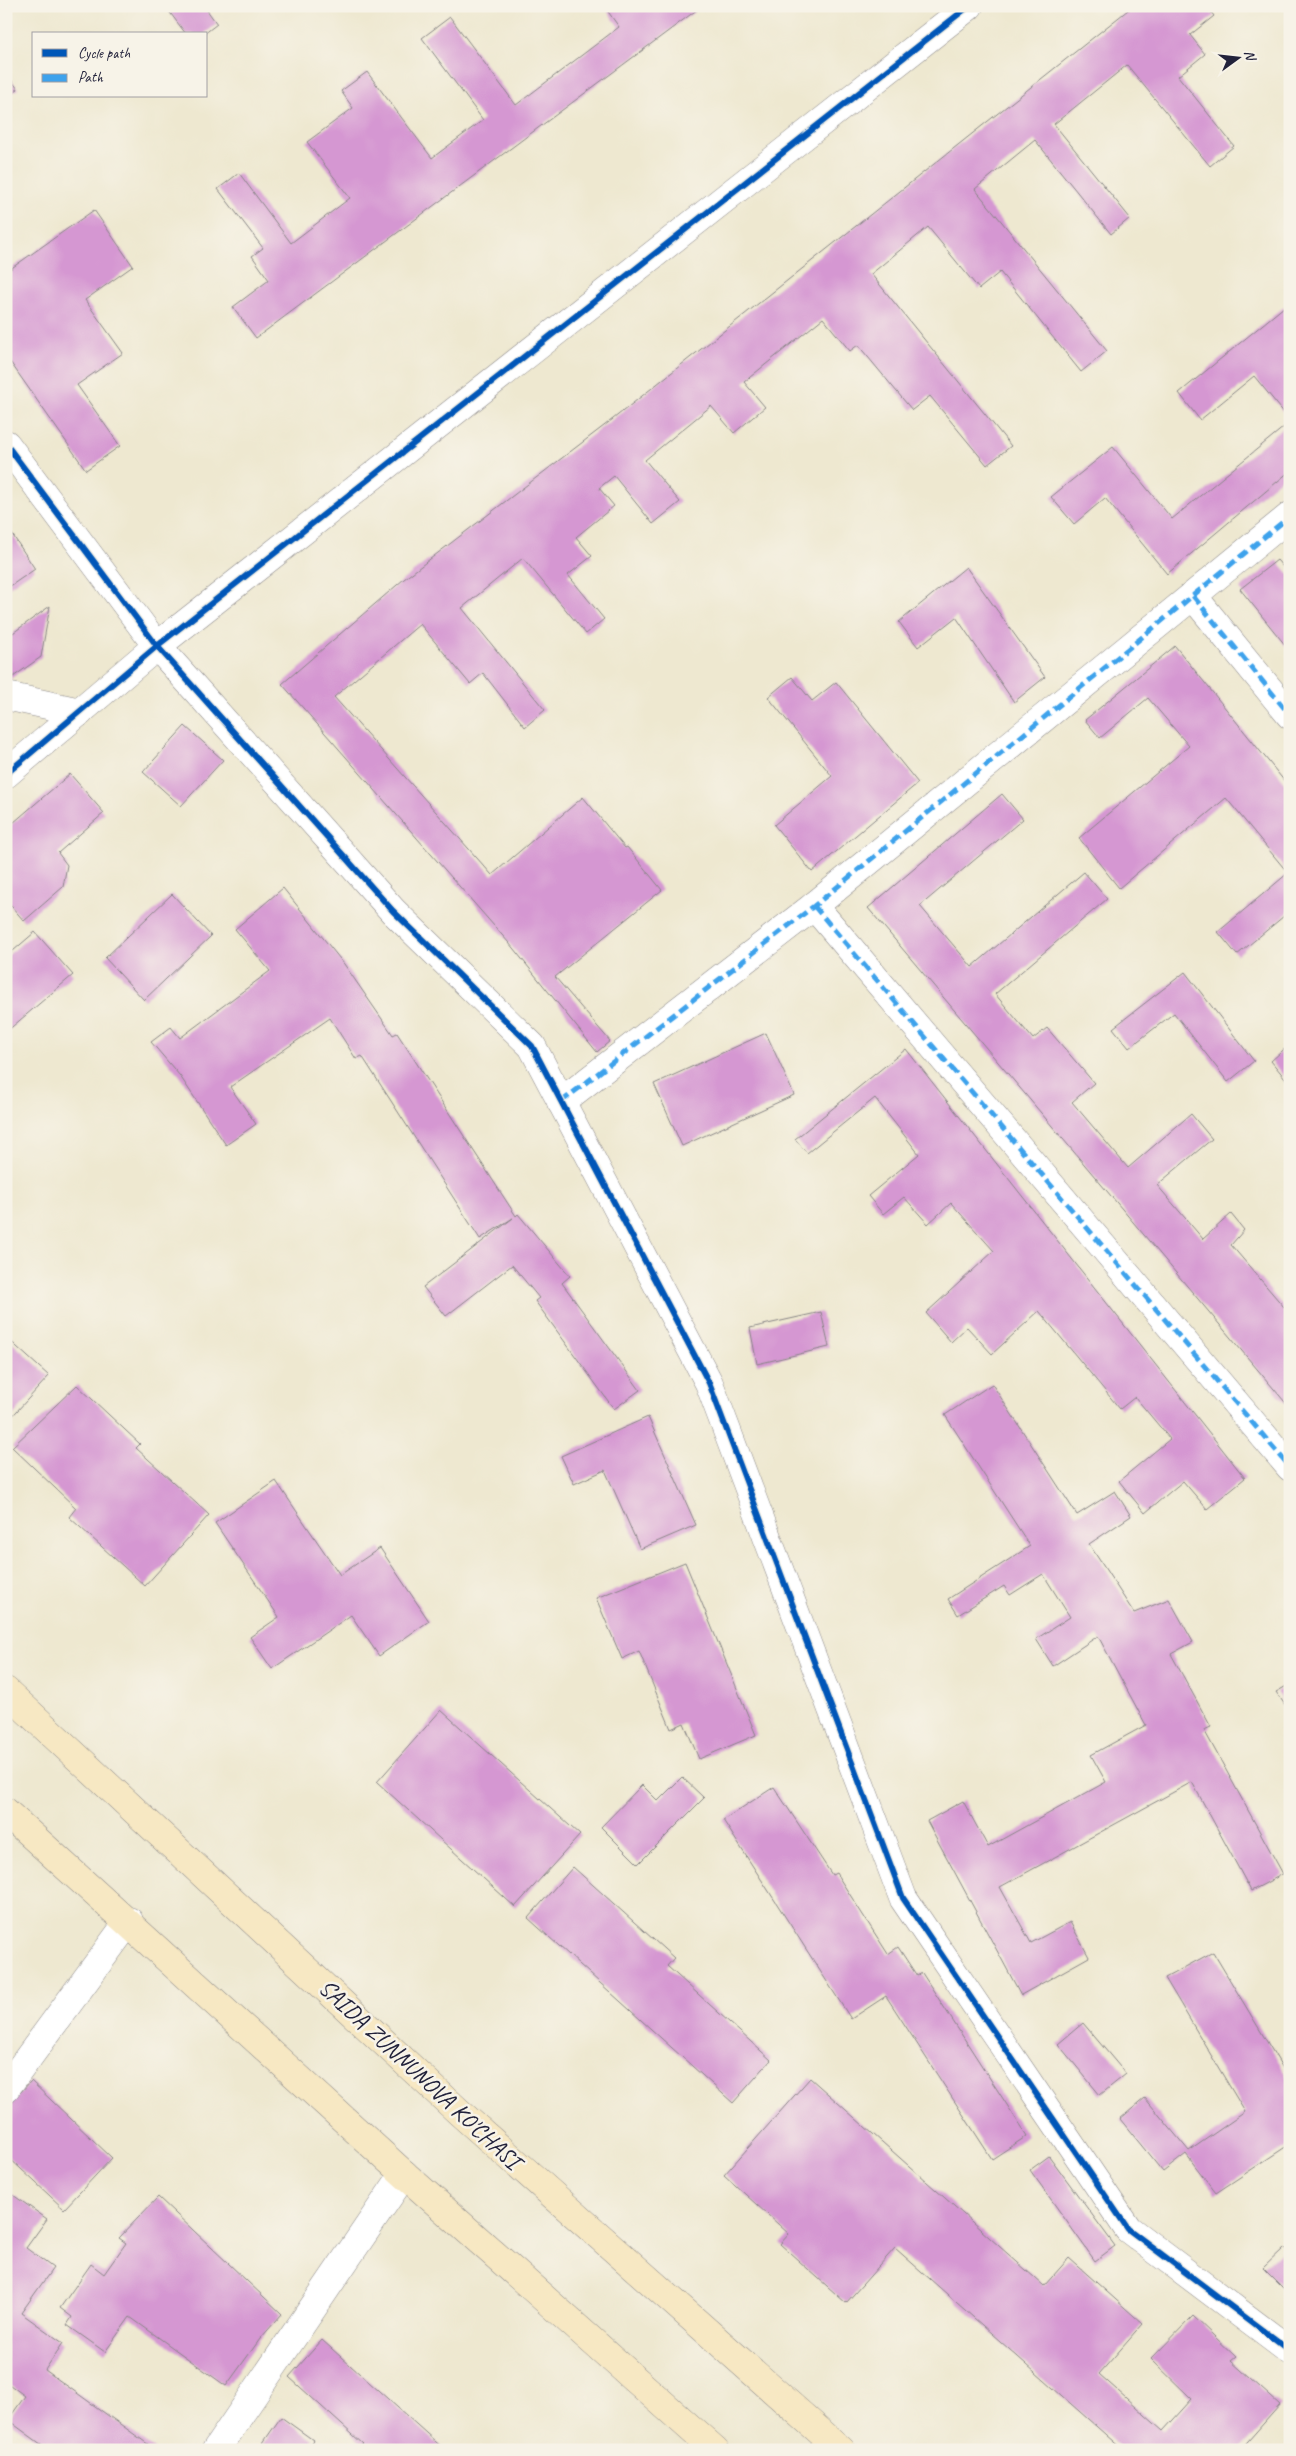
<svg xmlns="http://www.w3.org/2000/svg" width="1296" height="2456" font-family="Caveat,sans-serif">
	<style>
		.building { fill: #d597d2 }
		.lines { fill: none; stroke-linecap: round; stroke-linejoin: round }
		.minor-casing { stroke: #888586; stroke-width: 29 }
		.tertiary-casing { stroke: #888586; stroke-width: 29 }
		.secondary-casing { stroke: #888586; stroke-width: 29 }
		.minor { stroke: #fff; stroke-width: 28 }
		.tertiary { stroke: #fff; stroke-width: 28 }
		.secondary { stroke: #f7e8c3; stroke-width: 28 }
		.quiet { stroke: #3ea2ec; stroke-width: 5; stroke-dasharray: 10 5; stroke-linecap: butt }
		.cycleway-casing { stroke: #f7f3e8; stroke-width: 9 }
		.cycleway { stroke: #0057b8; stroke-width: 6 }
		.labels { text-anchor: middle; stroke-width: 5; stroke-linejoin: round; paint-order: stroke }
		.street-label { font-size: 24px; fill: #22223b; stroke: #f7f3e8 }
	</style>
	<rect width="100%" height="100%" fill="#f7f3e8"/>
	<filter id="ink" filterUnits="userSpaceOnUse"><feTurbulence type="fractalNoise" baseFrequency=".02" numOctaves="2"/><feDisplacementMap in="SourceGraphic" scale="10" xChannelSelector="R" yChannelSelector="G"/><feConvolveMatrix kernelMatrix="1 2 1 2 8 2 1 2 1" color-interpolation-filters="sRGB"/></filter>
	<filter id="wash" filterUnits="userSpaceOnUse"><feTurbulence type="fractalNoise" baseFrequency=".0096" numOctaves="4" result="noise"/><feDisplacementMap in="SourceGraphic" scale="20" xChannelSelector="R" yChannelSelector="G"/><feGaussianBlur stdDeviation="1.12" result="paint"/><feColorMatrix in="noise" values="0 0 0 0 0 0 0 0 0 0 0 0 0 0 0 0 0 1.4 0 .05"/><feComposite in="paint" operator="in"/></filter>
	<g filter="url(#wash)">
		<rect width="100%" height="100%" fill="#eee8d0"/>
		<g id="blocks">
			<g class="building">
				<polygon points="165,6 204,6 217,24 204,34 186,34"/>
				<polygon points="604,6 702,6 256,338 233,307 269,280 252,256 263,248 218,189 239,173 291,243 350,198 307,142 353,108 341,91 367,72 432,158 483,120 422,38 450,17 516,105 619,27"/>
				<polygon points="1133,6 1211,6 1208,8 1214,16 1190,35 1205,54 1178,76 1234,146 1210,166 1127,65 1054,124 1130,218 1111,234 1035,140 975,189 1107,351 1081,372 1000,272 979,289 928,227 871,274 1011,446 987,465 930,396 912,410 858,345 850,351 823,318 744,382 765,407 734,433 711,406 645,460 680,502 653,524 614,476 599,488 614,506 576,537 592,556 568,575 604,619 586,634 523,558 462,608 545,710 525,727 483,673 470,684 420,624 334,697 492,875 583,797 625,848 627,847 662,890 555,977 610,1041 597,1052 509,943 282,684 404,579 613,419"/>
				<polygon points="6,73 18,89 6,97"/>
				<polygon points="94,210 133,266 85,300 123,353 77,385 120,446 86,470 6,356 6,272"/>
				<polygon points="1290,302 1290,420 1254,376 1200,420 1179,393"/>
				<polygon points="1290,422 1290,471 1167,574 1105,498 1074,524 1051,497 1113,447 1172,519"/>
				<polygon points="6,525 35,569 6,589"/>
				<polygon points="1277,560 1290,575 1290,651 1240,589"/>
				<polygon points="966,567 1045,677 1014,702 956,617 918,647 899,622"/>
				<polygon points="50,606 41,657 6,682 6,638"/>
				<polygon points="1175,646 1290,788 1290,911 1237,955 1218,932 1288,873 1226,798 1119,888 1079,838 1189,746 1148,698 1100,738 1085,720"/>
				<polygon points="792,677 812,701 836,682 918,783 812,872 774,825 832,776 768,697"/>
				<polygon points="185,726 223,760 181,806 143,772"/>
				<polygon points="70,774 104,813 58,853 67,865 63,887 24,921 6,900 6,829"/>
				<polygon points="1002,794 1023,819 920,906 972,967 1084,872 1107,899 995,994 1033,1039 1047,1028 1094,1083 1072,1102 1128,1168 1191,1114 1212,1139 1157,1185 1203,1239 1231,1214 1244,1230 1231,1245 1290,1314 1290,1408 868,908"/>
				<polygon points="283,888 344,964 393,1035 397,1033 516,1216 518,1214 570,1276 562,1283 640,1390 614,1409 535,1301 539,1298 512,1265 446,1316 423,1287 513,1218 480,1239 362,1056 356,1059 330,1018 230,1087 256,1124 226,1145 180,1076 151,1042 171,1027 180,1038 270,971 235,929"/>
				<polygon points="172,894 211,936 144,1000 105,958"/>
				<polygon points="35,932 73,975 6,1032 6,957"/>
				<polygon points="1185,972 1254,1061 1228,1082 1174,1013 1129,1048 1113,1028"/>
				<polygon points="766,1033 794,1095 682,1146 654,1084"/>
				<polygon points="1290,1044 1290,1084 1271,1061"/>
				<polygon points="906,1049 1245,1478 1207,1509 1183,1481 1145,1513 1119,1481 1170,1439 1135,1397 1120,1409 1039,1311 992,1354 967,1327 951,1342 926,1313 994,1251 951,1203 928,1224 904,1197 883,1214 868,1196 919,1154 875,1098 807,1153 795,1139"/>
				<polygon points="821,1312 829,1347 757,1364 750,1328"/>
				<polygon points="6,1337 49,1376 6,1423"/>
				<polygon points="992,1384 1077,1515 1115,1491 1131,1516 1089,1544 1134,1613 1169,1599 1193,1642 1171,1654 1211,1727 1204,1730 1283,1874 1251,1891 1192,1782 1000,1887 1031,1943 1070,1922 1089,1957 1021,1995 927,1821 963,1801 988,1847 1106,1782 1091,1755 1146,1725 1098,1636 1053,1666 1036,1639 1070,1617 1043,1574 1010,1595 1004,1586 958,1615 948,1599 1030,1546 945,1415"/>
				<polygon points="77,1385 140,1444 136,1448 209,1515 145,1586 69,1517 76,1508 12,1447"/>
				<polygon points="648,1417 696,1525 640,1549 605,1470 574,1484 561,1456"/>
				<polygon points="276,1481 340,1575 380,1548 429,1621 379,1656 351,1615 272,1669 250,1637 279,1617 215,1523"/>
				<polygon points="685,1562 756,1735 699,1759 684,1723 671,1729 639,1651 622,1659 596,1598"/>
				<polygon points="1290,1684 1290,1712 1276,1692"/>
				<polygon points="441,1710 580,1835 515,1907 377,1782"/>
				<polygon points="682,1777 704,1798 638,1864 601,1827 642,1785 658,1801"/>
				<polygon points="774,1787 832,1875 836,1873 888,1954 898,1947 917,1976 922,1973 1027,2136 992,2159 886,1996 851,2019 723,1820"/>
				<polygon points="573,1867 674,1958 667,1966 771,2060 733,2103 528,1918"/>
				<polygon points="1213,1952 1290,2080 1290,2144 1216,2193 1186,2154 1163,2172 1120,2119 1145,2098 1189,2151 1245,2112 1165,1978"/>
				<polygon points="1083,2023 1126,2074 1100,2095 1058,2044"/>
				<polygon points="810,2078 1044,2286 1069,2258 1143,2324 1099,2374 1163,2431 1192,2399 1151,2359 1193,2316 1236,2357 1231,2361 1280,2405 1240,2450 1123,2450 895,2248 846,2303 780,2244 789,2234 724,2175"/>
				<polygon points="31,2081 112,2158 64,2209 6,2155 6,2108"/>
				<polygon points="1049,2156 1115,2246 1095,2261 1030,2170"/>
				<polygon points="6,2190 47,2219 26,2248 53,2268 21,2313 63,2343 45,2370 156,2450 49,2450 8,2420 25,2396 6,2382"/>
				<polygon points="158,2197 282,2314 260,2339 226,2386 130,2317 105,2352 67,2325 72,2317 60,2308 91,2264 104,2274 126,2243 119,2238"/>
				<polygon points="1284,2248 1290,2254 1290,2295 1263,2268"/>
				<polygon points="322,2340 445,2450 357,2450 363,2444 289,2377"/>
				<polygon points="281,2417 313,2440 306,2450 258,2450"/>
			</g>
		</g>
	</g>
	<g filter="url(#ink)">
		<use href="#blocks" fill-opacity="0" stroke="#888586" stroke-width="1"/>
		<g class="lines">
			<defs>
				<g id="minor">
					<polyline points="6,444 157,646 393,911 532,1046 709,1383 903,1898 1128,2229 1290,2351"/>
					<polyline points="1193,596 1290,715"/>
					<polyline points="6,696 80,712"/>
					<polyline points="814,906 1290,1467"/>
					<polyline points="561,1102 814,906 1290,516"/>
					<polyline points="6,2088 129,1921"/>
					<polyline points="216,2450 404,2174"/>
				</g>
				<polyline id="tertiary" points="6,774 157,646 969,6"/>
				<g id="secondary">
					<polyline points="6,1691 459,2112 841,2450"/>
					<polyline points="6,1812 404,2174 715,2450"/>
				</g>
			</defs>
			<use href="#minor" class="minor-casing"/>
			<use href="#tertiary" class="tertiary-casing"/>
			<use href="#secondary" class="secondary-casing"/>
			<use href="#minor" class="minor"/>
			<use href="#tertiary" class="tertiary"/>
			<use href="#secondary" class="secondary"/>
			<g class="quiet">
				<polyline points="1193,596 1290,715"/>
				<polyline points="814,906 1290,1467"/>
				<polyline points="561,1102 814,906 1290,516"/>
			</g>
			<defs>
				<g id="cycleway">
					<polyline points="6,444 157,646 393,911 532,1046 709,1383 903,1898 1128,2229 1290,2351"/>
					<polyline points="6,774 157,646 969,6"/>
				</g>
			</defs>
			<use href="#cycleway" class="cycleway-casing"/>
			<use href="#cycleway" class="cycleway"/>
		</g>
	</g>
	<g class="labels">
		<g class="street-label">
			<text transform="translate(420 2074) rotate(43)" y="8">SAIDA ZUNNUNOVA KO'CHASI</text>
		</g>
	</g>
	<rect width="1296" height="2456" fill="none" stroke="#f7f3e8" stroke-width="25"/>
	<rect x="32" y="32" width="175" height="65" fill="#f7f3e8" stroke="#a29fa3"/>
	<rect x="42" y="49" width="25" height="8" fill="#0057b8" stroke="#a29fa3"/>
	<text x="78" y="58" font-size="15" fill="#22223b">Cycle path</text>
	<rect x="42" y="74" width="25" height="8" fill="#3ea2ec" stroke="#a29fa3"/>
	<text x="78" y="82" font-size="15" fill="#22223b">Path</text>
	<g transform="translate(1238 58) rotate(75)" stroke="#f7f3e8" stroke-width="4" paint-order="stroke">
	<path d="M0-4L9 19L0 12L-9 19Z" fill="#22223b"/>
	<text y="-8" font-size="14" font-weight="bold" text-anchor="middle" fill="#22223b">N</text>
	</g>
</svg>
